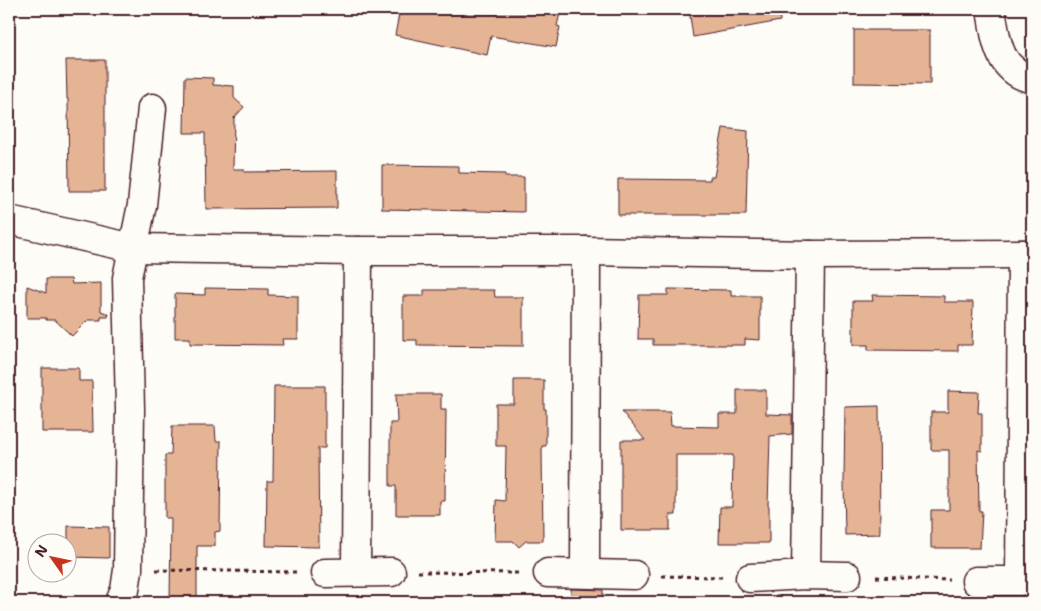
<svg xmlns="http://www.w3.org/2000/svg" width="1041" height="611" font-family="'Shantell Sans',sans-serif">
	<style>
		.building { fill: #e4b495; stroke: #4a1f2b }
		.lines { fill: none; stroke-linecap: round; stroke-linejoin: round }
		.minor-casing { stroke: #4a1f2b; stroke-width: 31 }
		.path { stroke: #4a1f2b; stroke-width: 3; stroke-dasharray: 4 4; stroke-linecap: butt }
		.minor { stroke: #fdfcf7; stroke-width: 28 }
	</style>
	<rect width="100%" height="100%" fill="#fdfcf7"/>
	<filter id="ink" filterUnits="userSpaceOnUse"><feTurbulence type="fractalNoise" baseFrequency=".02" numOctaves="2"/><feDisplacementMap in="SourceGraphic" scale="10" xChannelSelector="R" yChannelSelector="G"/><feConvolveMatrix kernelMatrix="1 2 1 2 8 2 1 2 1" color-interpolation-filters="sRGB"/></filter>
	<g filter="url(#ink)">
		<g class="building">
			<polygon points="400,9 471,9 496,14 497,9 561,9 557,26 560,27 556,47 491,36 487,55 395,35"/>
			<polygon points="689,9 779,9 780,21 693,37"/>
			<polygon points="854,30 930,30 930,84 854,83"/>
			<polygon points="66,60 105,60 105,191 69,191 68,99 67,99"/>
			<polygon points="185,77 213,78 213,85 234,86 234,98 244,107 234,118 233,169 244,169 244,172 337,171 337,208 206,209 205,133 184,133"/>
			<polygon points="723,128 748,131 746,215 618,215 618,179 710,180 710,177 714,177"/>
			<polygon points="382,165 459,166 459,173 505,174 505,177 524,177 524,212 382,209"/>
			<polygon points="46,279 71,279 72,284 101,283 101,311 109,314 108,317 101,317 101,320 88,320 72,336 55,320 46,320 46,318 27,318 27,286 46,293"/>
			<polygon points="205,288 268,289 268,295 298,296 298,339 282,339 283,345 190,344 190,338 175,338 175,294 205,295"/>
			<polygon points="668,289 731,290 731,296 760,296 760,340 745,339 745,345 653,345 653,339 638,339 639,295 668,295"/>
			<polygon points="424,290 494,290 495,297 523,297 523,346 417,345 417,340 403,340 403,296 424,296"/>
			<polygon points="872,295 944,296 944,302 973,302 972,345 958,345 958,351 868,350 868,345 853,345 853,301 873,301"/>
			<polygon points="42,368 79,368 79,381 92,381 93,432 42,432"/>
			<polygon points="514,380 544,380 544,409 546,409 546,446 542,446 543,541 526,541 519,547 513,541 495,541 496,500 505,501 506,446 496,446 496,404 514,404"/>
			<polygon points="274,386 325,386 325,448 318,448 319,547 266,546 267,481 273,481"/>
			<polygon points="737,390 766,390 766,414 792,415 792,434 770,436 768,506 769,506 769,543 719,543 720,507 732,507 733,455 676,455 676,515 670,515 670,530 621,530 621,440 645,440 622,412 670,412 671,426 719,427 719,414 737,414"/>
			<polygon points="948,391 979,392 978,413 982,413 982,451 978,450 979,511 982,511 980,548 931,548 931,510 949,510 949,450 931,450 931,412 948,412"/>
			<polygon points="396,394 441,394 441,409 446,409 445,501 440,501 440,515 396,515 396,486 390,486 390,423 397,423"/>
			<polygon points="879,406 880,534 845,535 844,482 845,407"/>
			<polygon points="172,426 215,426 216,441 221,441 220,531 215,532 215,546 197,546 197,602 170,602 171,518 165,518 165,455 171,455"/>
			<polygon points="68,526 109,527 109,558 68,557"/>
			<polygon points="571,589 603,590 603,602 571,602"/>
		</g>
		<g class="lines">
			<defs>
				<g id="minor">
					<path d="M991 9C996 38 997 70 1032 79"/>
					<polyline points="9,220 133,248 358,251 586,251 810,255 1032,254"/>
					<polyline points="356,572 358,251"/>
					<polyline points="325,573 391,572"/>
					<polyline points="548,573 634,575"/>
					<polyline points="585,573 586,251"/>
					<polyline points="806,575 810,255"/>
					<polyline points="750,578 806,575 847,576"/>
					<polyline points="976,581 1020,581 1022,254"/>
					<polyline points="120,602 125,590 128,570 130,409 127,278 142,205 152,108"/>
				</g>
			</defs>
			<use href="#minor" class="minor-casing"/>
			<g class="path">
				<polyline points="156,570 297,572"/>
				<polyline points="418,572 520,573"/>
				<polyline points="662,576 723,577"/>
				<polyline points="876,577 949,580"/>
			</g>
			<use href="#minor" class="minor"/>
		</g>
	</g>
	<rect width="1041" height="611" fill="none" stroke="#fdfcf7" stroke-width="30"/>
	<rect x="15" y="15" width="1011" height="581" fill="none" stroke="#4a1f2b" stroke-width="2" filter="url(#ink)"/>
	<g transform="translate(52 558) rotate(303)"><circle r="24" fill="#fdfcf7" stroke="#b5a4a5"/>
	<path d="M0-4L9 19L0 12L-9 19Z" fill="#c8321e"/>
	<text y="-8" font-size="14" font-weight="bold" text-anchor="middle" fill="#4a1f2b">N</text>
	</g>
</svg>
